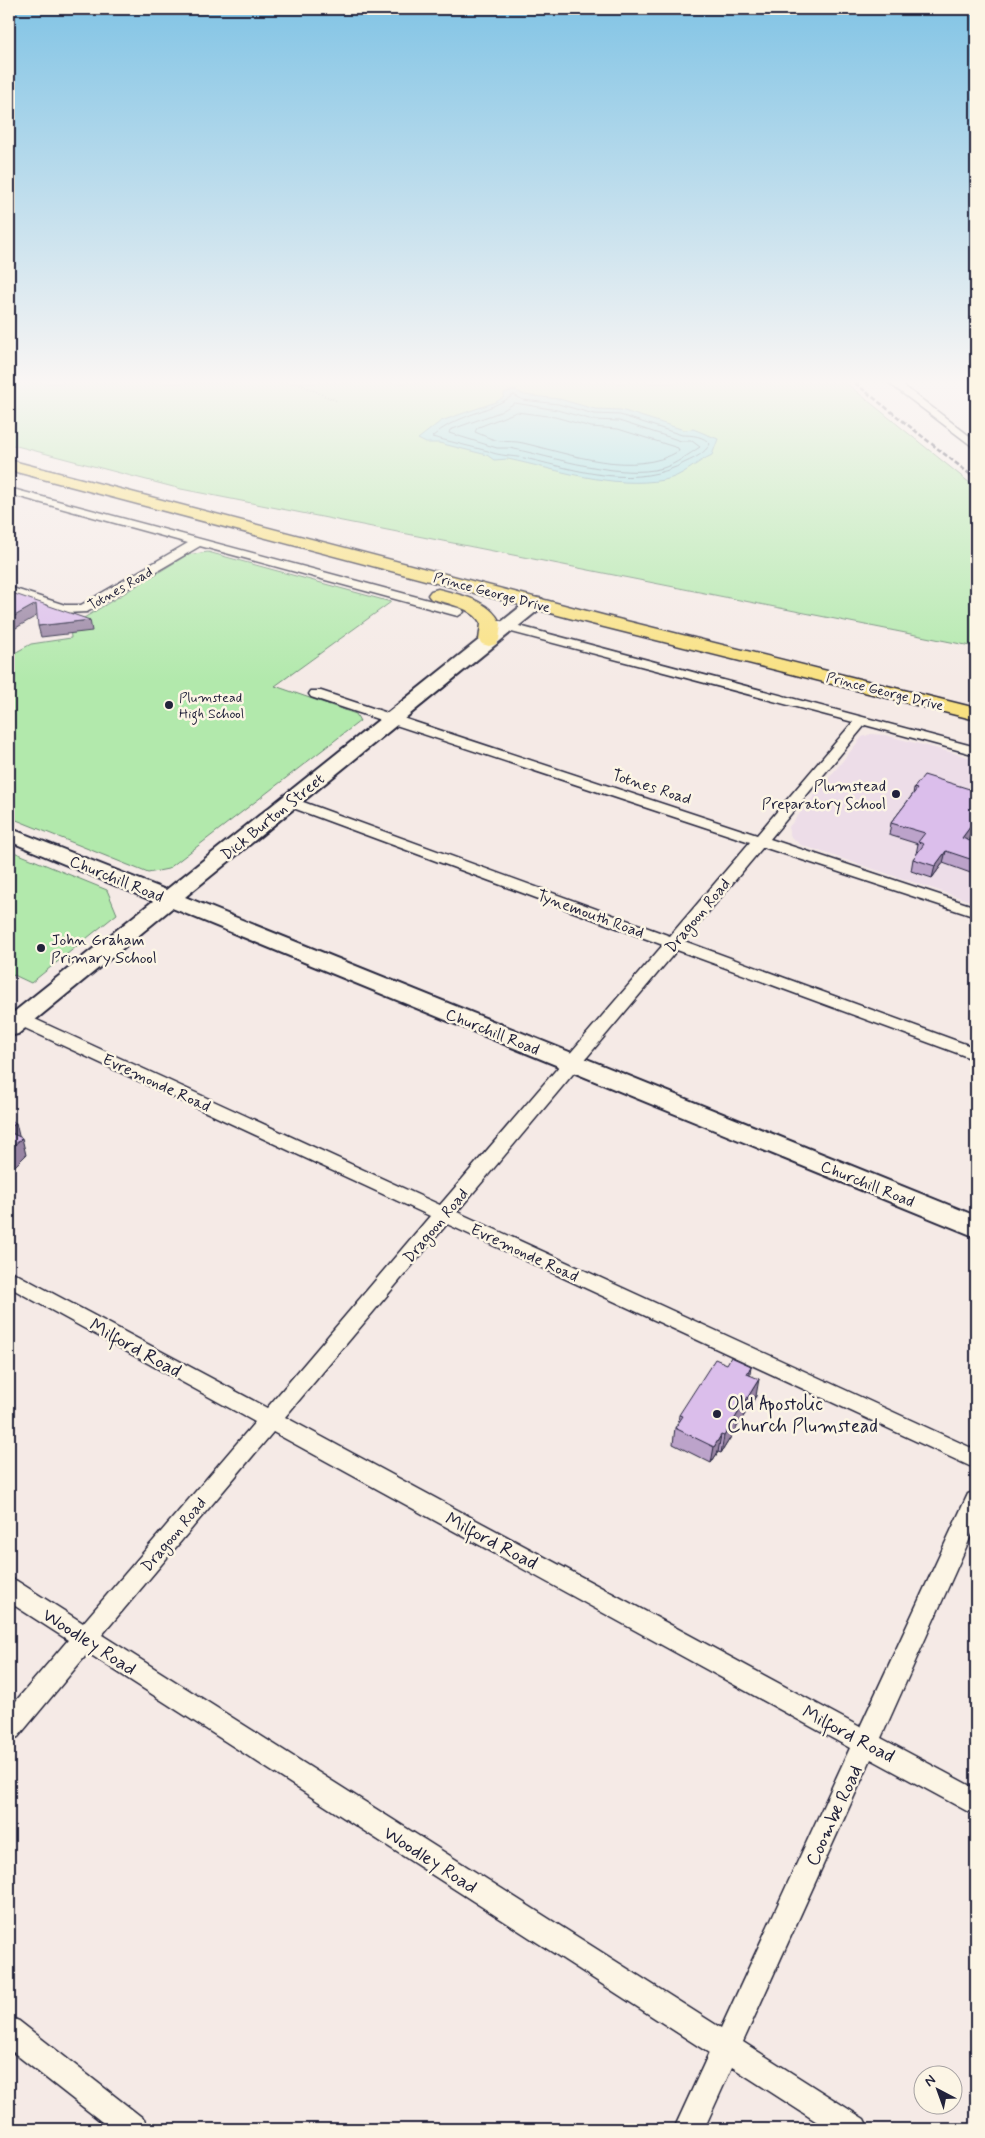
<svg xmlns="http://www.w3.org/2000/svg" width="985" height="2138" font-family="Mynerve,sans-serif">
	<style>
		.built { fill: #eddde8 }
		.green { fill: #b2e9ac; stroke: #6a8674 }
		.water { fill: #89dbe0; stroke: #60919e }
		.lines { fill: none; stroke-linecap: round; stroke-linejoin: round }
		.shore { stroke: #4b6c7d; stroke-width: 1 }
		.street-casing { stroke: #22223b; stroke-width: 3 }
		.secondary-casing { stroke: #22223b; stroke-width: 4 }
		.primary-casing { stroke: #22223b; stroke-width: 3 }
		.path { stroke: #22223b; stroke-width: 2; stroke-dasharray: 0.5 2.5; stroke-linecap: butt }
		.street { fill: #fcf5e5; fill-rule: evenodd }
		.secondary { fill: #fcf5e5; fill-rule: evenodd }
		.primary { fill: #f9e181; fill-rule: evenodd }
		.rail { stroke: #22223b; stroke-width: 2.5; stroke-dasharray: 5 2.5; stroke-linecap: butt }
		.wall { fill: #bca3ca; stroke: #22223b }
		.shaded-wall { fill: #9985a4; stroke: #22223b }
		.building { fill: #dbbeeb; stroke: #22223b }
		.poi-dot { fill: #22223b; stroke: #fcf5e5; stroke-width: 2 }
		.labels { text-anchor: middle; stroke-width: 5; stroke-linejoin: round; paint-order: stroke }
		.far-street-label { font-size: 14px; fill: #22223b; stroke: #fcf5e5 }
		.far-poi-label { font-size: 14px; fill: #22223b; stroke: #fcf5e5; text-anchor: start }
		.poi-label { font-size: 16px; fill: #22223b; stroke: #fcf5e5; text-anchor: end }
		.street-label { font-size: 16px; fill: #22223b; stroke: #fcf5e5 }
		.near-street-label { font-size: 19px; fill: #22223b; stroke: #fcf5e5 }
		.near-poi-label { font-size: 19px; fill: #22223b; stroke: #fcf5e5; text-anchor: start }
	</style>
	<rect width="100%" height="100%" fill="#f5eae6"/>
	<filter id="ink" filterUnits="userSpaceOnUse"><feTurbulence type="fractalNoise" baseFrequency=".02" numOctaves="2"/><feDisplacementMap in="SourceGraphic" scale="10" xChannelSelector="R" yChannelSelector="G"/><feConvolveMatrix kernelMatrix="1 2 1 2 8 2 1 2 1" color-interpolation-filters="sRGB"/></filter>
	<g filter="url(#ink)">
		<polygon class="built" points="871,734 885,735 976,759 976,903 801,845 791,837 788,828 862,737"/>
		<g class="green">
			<polygon points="9,383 846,383 976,488 976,647 181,489 9,444"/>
			<polygon points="208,552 391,602 275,686 356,714 360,721 168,869 148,873 9,817 9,656 31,644 71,638 70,627 79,621 187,555"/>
			<polygon points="9,850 107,890 117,914 31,983 14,975 9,979"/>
		</g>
		<path class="water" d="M515 390 524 395 559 399 595 409 621 410 684 430 693 429 718 439 712 455C696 462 682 477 664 480 612 489 559 470 508 459L494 460 487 455 439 443H426L418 439 441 421 496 402 504 397V393Z"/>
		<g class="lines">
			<g class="shore">
				<path d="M514 395 523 400 558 404 594 414 620 415 682 435C692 435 704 436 710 444 705 453 695 458 686 462 636 490 580 471 529 459 517 456 497 456 488 451L432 437C453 416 487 413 514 395Z"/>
				<path d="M515 403 557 410 593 420 619 421 681 441H692L700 447C689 454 676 464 663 468 622 480 552 457 510 448H497L449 433 450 430 500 412Z"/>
				<path d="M517 412 555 417 591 427 618 429 678 448 679 451C634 478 570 454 523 443 515 441 508 442 500 441 492 440 483 435 475 432L477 428Z"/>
			</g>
			<defs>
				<g id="street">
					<polygon points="889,383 900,383 976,441 976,449"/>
					<polygon points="9,488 462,609 464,612 458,616 454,615 200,546 87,612 64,613 9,595 9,587 65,605 81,605 188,543 9,494"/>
					<path d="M493 619 976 747V755L865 725 770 839 976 907V917L763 847 684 941 976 1048V1060L677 950 457 1212 976 1450V1469L447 1224 285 1417 860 1727 968 1494 976 1491V1525L881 1738 976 1789V1816L871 1759 743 2042 864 2119 869 2129H828L732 2067 704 2129H674L709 2053 88 1653 18 1737 9 1740V1709L68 1640 9 1602V1578L17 1581 83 1623 255 1422 9 1287V1270L267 1408 430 1216 14 1023 12 1019 14 1015H26L440 1205 663 945 285 805 283 802 285 799H295L670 936 750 842 311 697 309 694 311 691H321L757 835 853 722 489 626 487 623ZM273 1432 850 1748 721 2028 102 1635Z"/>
					<polygon points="9,2017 19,2021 144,2119 149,2129 111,2129 9,2049"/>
				</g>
				<polygon id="secondary" points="536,598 542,599 545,603 542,607 185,897 976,1216 976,1237 172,908 18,1034 9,1036 9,1016 153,901 9,841 9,828 166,890 530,599"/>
				<g id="primary">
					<polygon points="9,460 606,616 976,708 976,720 592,624 9,470"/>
					<path d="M438 589C461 595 490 600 501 624L499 640 496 644 489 646 482 644 479 640 481 624C474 608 447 603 431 599L428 595 431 591Z"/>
				</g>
			</defs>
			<use href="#street" class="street-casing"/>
			<use href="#secondary" class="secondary-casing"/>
			<use href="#primary" class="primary-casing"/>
			<polyline class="path" points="297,383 337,401"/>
			<use href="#street" class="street"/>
			<use href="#secondary" class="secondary"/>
			<use href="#primary" class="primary"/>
			<polyline class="rail" points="855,383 976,479"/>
		</g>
		<g class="wall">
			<polygon points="914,788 976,791 976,827 967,840 976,843 976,875 943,863 932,878 911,871 913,859 916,855 916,854 918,844 889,835 891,823 913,794"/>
			<polygon points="750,1375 756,1396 721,1453 718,1452 711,1463 673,1444 675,1428 678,1423 679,1415"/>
		</g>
		<g class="shaded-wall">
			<polygon points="36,604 38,615 9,632 9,619"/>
			<polygon points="90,620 92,631 41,637 38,626"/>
			<polygon points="976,819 976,827 960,851 962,838"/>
			<polygon points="946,851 943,863 932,878 935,866"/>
			<polygon points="16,1123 20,1140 22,1138 26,1155 9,1172 9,1129"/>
			<polygon points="751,1366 749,1383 747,1374"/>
			<polygon points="759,1379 756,1396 721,1453 724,1436"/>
			<polygon points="721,1435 718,1452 711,1463 714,1447"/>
		</g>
		<g class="building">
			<polygon points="9,592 90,620 38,626 36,604 9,619"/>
			<polygon points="924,775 976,791 976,819 962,838 976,843 976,861 946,851 935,866 913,859 924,844 918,842 925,833 891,823 917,789 914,788"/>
			<polygon points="9,1120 16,1123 9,1129"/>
			<polygon points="9,1132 22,1138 9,1150"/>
			<polygon points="731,1357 751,1366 747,1374 759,1379 724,1436 721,1435 714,1447 675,1428 683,1416 679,1415 715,1359 727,1364"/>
		</g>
	</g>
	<linearGradient id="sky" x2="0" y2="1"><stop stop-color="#82c4e5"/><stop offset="0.56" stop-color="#faf6f4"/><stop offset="1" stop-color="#faf6f4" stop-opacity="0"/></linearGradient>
	<rect width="985" height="682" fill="url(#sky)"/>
	<g class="poi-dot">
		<circle cx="169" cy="705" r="5"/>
		<circle cx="896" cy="794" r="5"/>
		<circle cx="41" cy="948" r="5"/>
		<circle cx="717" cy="1414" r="5"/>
	</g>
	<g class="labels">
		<g class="far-street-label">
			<text transform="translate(120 588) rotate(-30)" y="5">Totnes Road</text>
			<text transform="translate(492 592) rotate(15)" y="5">Prince George Drive</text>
			<text transform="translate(885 691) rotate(14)" y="5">Prince George Drive</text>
		</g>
		<g class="far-poi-label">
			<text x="179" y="702">Plumstead<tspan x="179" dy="16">High School</tspan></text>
		</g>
		<g class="poi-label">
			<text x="886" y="791">Plumstead<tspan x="886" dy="18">Preparatory School</tspan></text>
			<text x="51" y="945" text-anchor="start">John Graham<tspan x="51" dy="18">Primary School</tspan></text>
		</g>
		<g class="street-label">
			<text transform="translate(652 786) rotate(18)" y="6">Totnes Road</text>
			<text transform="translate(272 816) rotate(-39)" y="6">Dick Burton Street</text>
			<text transform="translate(117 878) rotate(22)" y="6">Churchill Road</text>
			<text transform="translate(591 913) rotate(20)" y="6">Tynemouth Road</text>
			<text transform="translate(697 915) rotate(-50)" y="6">Dragoon Road</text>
			<text transform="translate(493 1031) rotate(22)" y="6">Churchill Road</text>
			<text transform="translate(157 1082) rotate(25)" y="6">Evremonde Road</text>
			<text transform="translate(868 1183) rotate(22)" y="6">Churchill Road</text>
			<text transform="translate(435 1225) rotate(-50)" y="6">Dragoon Road</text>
			<text transform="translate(525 1252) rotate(25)" y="6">Evremonde Road</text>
			<text transform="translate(173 1534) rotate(-50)" y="6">Dragoon Road</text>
		</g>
		<g class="near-street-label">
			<text transform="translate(136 1347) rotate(29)" y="7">Milford Road</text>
			<text transform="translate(492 1540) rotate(28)" y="7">Milford Road</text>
			<text transform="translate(90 1641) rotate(33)" y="7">Woodley Road</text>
			<text transform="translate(849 1733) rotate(28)" y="7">Milford Road</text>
			<text transform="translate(833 1815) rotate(-65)" y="7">Coombe Road</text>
			<text transform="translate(431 1859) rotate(33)" y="7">Woodley Road</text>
		</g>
		<g class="near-poi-label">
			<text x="727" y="1410">Old Apostolic<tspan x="727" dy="22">Church Plumstead</tspan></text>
		</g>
	</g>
	<rect width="985" height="2138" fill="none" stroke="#fcf5e5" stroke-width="30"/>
	<rect x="15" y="15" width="955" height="2108" fill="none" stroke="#22223b" stroke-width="2" filter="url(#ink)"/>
	<g transform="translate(938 2090) rotate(319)"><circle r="24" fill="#fcf5e5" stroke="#a5a1a1"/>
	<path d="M0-4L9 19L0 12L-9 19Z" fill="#22223b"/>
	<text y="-8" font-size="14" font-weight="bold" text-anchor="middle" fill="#22223b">N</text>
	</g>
</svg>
